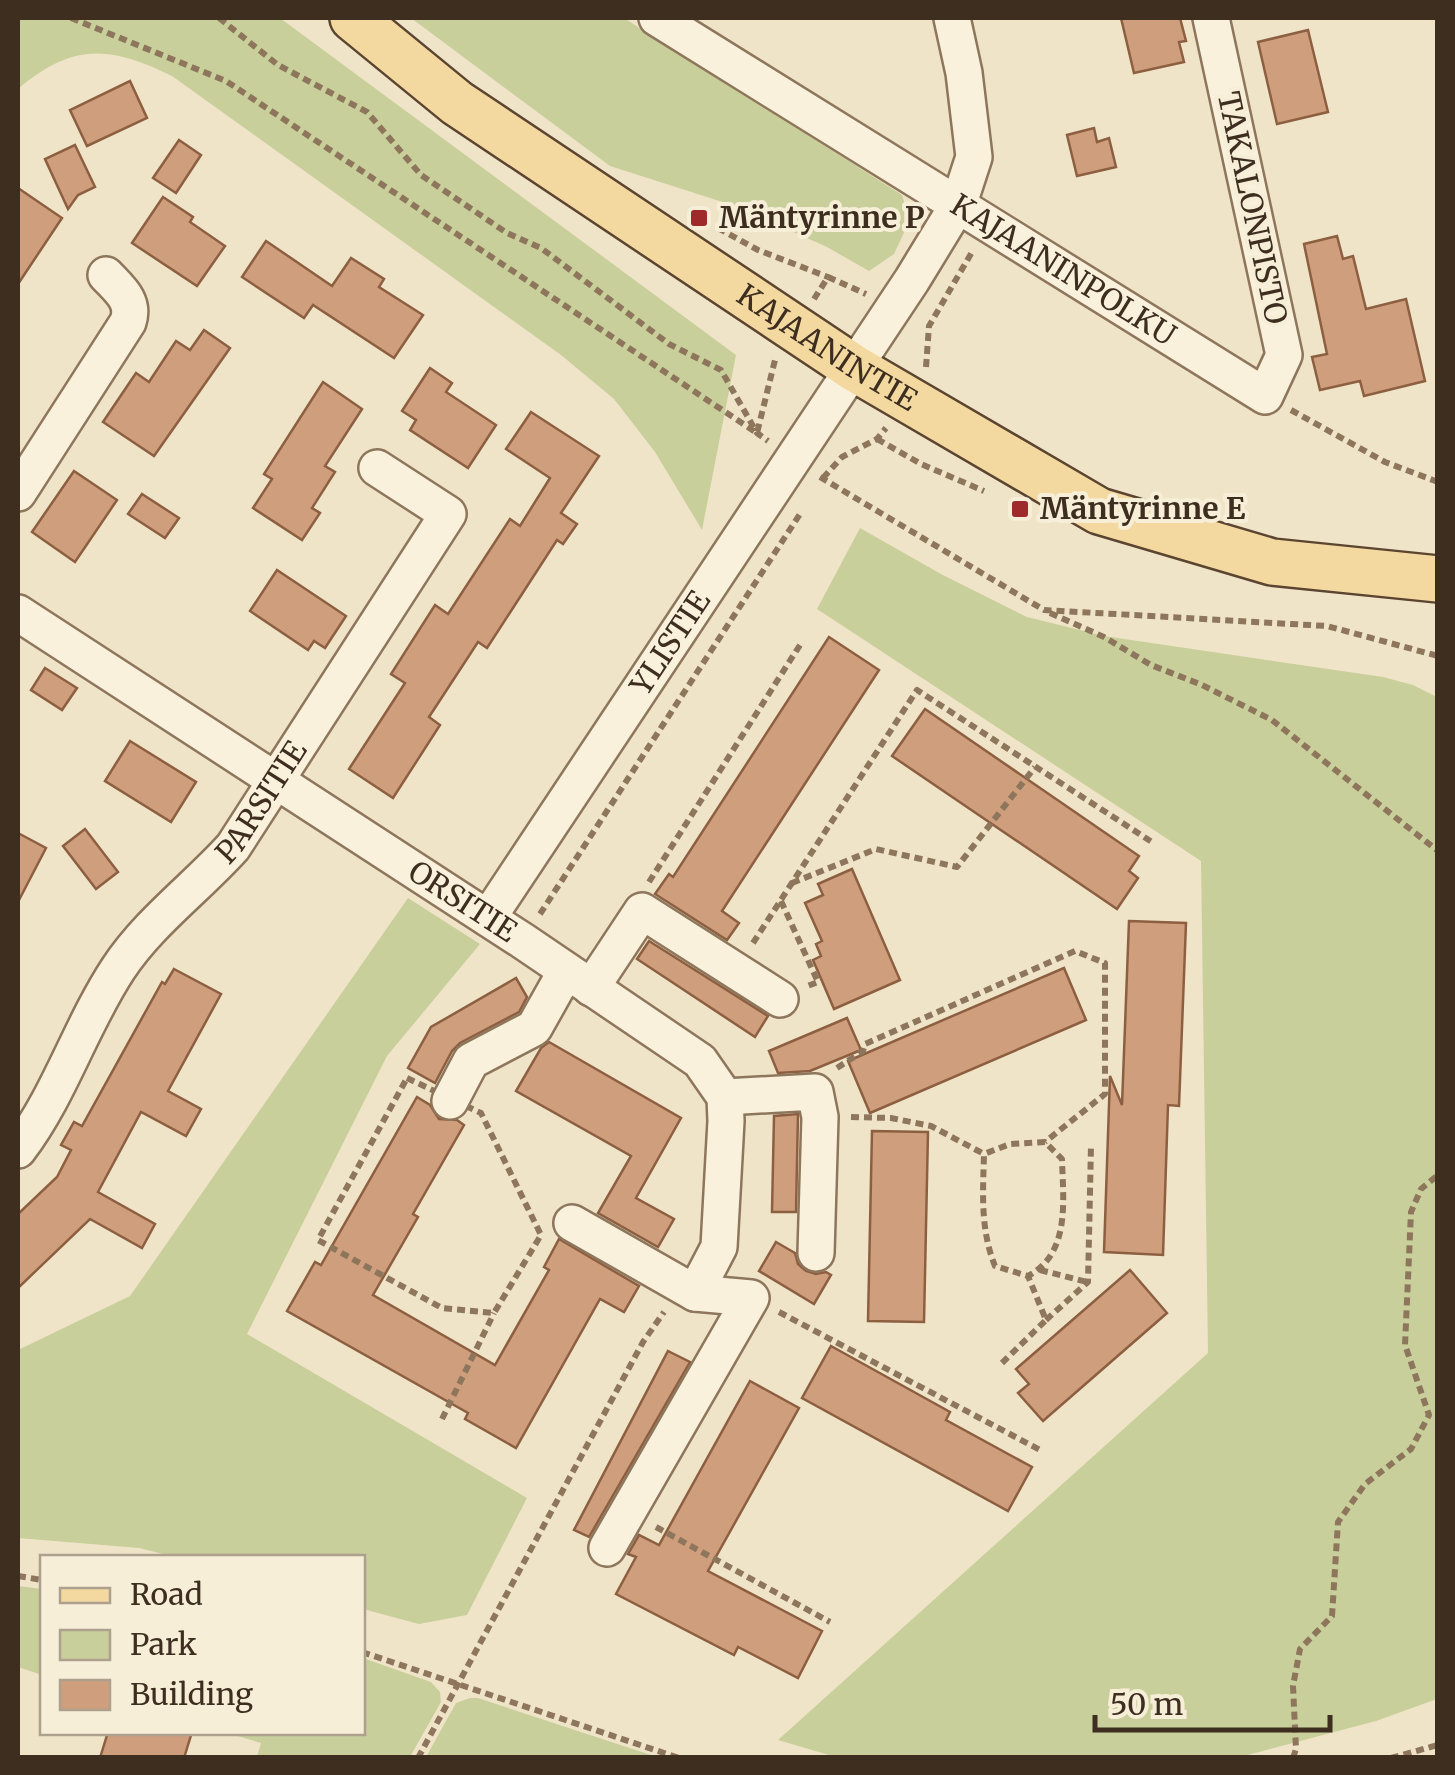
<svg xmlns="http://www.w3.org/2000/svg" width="1455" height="1775" font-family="Merriweather,serif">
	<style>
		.green { fill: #c9cf9b }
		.building { fill: #cf9f7d; stroke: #8d5f41; stroke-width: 2.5 }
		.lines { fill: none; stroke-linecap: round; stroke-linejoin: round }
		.minor-casing { stroke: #8d765c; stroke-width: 40 }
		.major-casing { stroke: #5b4430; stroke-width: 50 }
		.path { stroke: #8d765c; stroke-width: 6; stroke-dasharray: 8 5; stroke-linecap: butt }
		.minor { stroke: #faf1dc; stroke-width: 35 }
		.major { stroke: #f3d9a0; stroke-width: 45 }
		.poi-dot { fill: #9e2a2b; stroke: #f7eed8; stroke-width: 4 }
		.labels { text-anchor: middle; stroke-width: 8; stroke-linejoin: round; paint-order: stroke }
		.street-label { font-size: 30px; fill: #3d2e20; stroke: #f7eed8 }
		.poi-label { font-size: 30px; font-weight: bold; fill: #3d2e20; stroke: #f7eed8; text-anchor: start }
	</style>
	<rect width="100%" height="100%" fill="#f0e4c8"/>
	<g class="green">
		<path d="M18 18H280L736 355 702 530 655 452 614 399 561 355 172 76C111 46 73 42 18 89Z"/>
		<polygon points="411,18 624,18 902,195 910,220 894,254 869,271 827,247 735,206 610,166"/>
		<polygon points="860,528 941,574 1027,617 1104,636 1383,677 1413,685 1437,697 1437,1699 1376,1721 1240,1757 839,1758 778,1740 1208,1353 1201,861 817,609"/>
		<polygon points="408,898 480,944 387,1056 247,1334 527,1498 467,1615 419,1624 363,1609 362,1558 175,1557 139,1548 18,1538 18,1350 130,1296"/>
		<polygon points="18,1586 42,1589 42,1675 18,1667"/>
		<polygon points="363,1658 431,1682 440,1692 441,1702 410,1757 257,1757 261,1743 228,1733 362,1732"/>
		<polygon points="470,1698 478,1698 657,1757 426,1757 456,1703"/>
	</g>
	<g class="building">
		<polygon points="1121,18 1180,18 1186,41 1179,42 1184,62 1134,73"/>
		<polygon points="1308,30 1328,112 1277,124 1258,42"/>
		<polygon points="130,81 147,118 87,146 70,110"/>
		<polygon points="1094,128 1097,142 1109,138 1116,167 1077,176 1067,135"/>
		<polygon points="179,140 201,155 176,193 153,178"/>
		<polygon points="75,145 95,187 78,195 68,209 45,159"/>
		<polygon points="18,188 62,218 18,284"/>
		<polygon points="163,197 193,217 190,222 225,246 197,286 132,243"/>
		<polygon points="1337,236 1343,259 1353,256 1366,309 1406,299 1425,381 1364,396 1360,381 1320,390 1312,357 1327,354 1304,244"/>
		<polygon points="266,241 332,286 351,258 384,279 379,287 423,315 394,358 313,305 304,318 242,277"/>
		<polygon points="204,330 230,348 154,456 103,422 136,373 149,382 176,341 190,350"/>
		<polygon points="430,368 452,383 446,392 496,425 468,468 410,430 416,420 402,411"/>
		<polygon points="323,382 362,409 325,466 335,472 312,508 320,513 302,540 253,508 272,479 264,474"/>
		<polygon points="531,412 599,456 561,513 577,524 563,544 557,540 487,648 478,642 429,717 440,725 393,798 349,769 405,683 391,674 435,605 448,614 510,519 520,526 550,478 506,449"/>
		<polygon points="74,471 117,500 75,562 32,532"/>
		<polygon points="142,494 179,518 165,538 128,514"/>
		<polygon points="277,570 346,616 325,648 314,641 308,650 250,611"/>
		<polygon points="829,637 879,670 722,911 739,923 727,940 655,894 669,874 673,877"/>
		<polygon points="45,668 77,688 62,710 31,690"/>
		<polygon points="925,709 1139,856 1129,871 1138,878 1117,909 892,756"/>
		<polygon points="130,741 196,782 171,822 105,781"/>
		<polygon points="85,829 118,872 96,889 63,846"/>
		<polygon points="18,833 46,848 18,902"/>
		<polygon points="852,869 900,980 834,1009 813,960 821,956 816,944 822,941 805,903 823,895 818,884"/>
		<polygon points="1129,921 1186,923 1179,1106 1168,1105 1163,1255 1104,1252 1110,1076 1122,1105"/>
		<polygon points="649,941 768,1016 755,1037 637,959"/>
		<polygon points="1064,968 1086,1020 870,1113 848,1061"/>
		<polygon points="174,969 221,994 168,1091 201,1109 186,1136 141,1112 98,1192 155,1224 142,1248 90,1219 18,1288 18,1214 57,1177 71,1150 61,1145 74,1122 82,1126 162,982 165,984"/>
		<polygon points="516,978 527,997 519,1012 460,1043 452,1051 435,1083 408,1068 431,1027"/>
		<polygon points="847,1018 861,1050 810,1071 778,1073 769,1051"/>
		<polygon points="549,1042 681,1118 636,1198 674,1219 658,1247 598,1213 631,1156 516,1091 541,1048"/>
		<polygon points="417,1097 430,1105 439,1119 457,1120 464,1125 413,1214 418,1217 373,1295 495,1365 549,1270 544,1267 559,1239 639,1286 624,1312 600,1299 516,1448 465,1419 468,1413 287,1311 315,1262 321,1265"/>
		<polygon points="798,1114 796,1212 772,1212 774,1116"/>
		<polygon points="872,1131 928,1132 924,1322 868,1321"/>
		<polygon points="776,1242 795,1253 798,1264 806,1271 816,1274 826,1272 831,1275 814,1304 759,1271"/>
		<polygon points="1130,1270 1167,1313 1043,1421 1018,1393 1029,1384 1016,1369"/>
		<polygon points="831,1346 950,1412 946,1420 1032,1467 1008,1511 802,1398"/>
		<polygon points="668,1351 690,1362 589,1537 574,1530"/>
		<polygon points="750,1381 799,1408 708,1571 822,1631 798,1678 738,1647 734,1655 616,1594 636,1557 628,1554 639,1535 659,1545"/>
		<polygon points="108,1732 192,1732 184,1758 100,1758"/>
	</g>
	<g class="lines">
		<defs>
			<g id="minor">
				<path id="s1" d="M657 18 1265 396 1284 355 1211 18"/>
				<path d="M18 493 128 322C135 301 120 290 106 275"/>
				<path id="s2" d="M18 613 523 941 700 1061 725 1097 726 1121 719 1247 695 1293"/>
				<path id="s3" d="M488 918 912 280 959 203 974 157 964 73 952 18"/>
				<polyline points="591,988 642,911 780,999"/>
				<polyline points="725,1097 815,1092 820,1117 816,1253"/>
				<polyline points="450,1101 471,1061 534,1028 566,971"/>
				<path id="s4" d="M18 1150C60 1095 80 1027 118 969 149 922 195 889 233 847L448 514 377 468"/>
				<polyline points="572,1223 695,1293 751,1298 607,1548"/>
			</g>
			<g id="major">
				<path id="s5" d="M353 18 457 103 854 368 1099 511 1272 562 1438 579"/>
			</g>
		</defs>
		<use href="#minor" class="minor-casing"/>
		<use href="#major" class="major-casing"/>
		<g class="path">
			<polyline points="71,18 226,81 757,433 775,360"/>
			<polyline points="219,18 278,65 367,112 421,175 507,233 541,248 669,344 721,370 757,433 768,441"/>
			<polyline points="718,228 758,250 828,277"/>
			<polyline points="814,299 828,277 866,294"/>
			<polyline points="926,367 929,326 972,252"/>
			<polyline points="1291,410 1385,462 1438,482"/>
			<polyline points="877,439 921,464 984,491"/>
			<polyline points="820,477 1044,610 1327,626 1438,656"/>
			<polyline points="823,478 842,457 877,439 886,428"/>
			<polyline points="1050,613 1104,637 1151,665 1202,685 1272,720 1438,851"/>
			<polyline points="649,882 800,645"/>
			<polyline points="792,883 876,849 957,867 1035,767"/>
			<polyline points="781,901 818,982 805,987"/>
			<polyline points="540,914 800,514"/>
			<polyline points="753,943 917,690 1155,844"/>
			<polyline points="837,1068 863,1051 865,1044 1075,951 1105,963 1105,1094 1045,1142"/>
			<polygon points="407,1078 481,1113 541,1235 494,1313 442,1308 318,1240"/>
			<path d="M851 1117 891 1118 931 1126 984 1154C983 1192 980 1229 995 1266L1028 1276C1071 1253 1063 1200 1062 1159L1045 1142 1010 1144 984 1154"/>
			<polyline points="1040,1270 1087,1282"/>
			<polyline points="779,1312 1042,1451"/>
			<polyline points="1046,1320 1088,1282 1091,1146"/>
			<polyline points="1002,1363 1046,1320 1028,1276"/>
			<polyline points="442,1419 494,1313"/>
			<polyline points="656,1527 830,1622"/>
			<polyline points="18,1576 42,1580"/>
			<polyline points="362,1652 679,1758"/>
			<polyline points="418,1758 643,1342 664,1312"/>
			<polyline points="1293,1758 1296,1749 1293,1686 1300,1649 1332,1616 1338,1522 1365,1484 1411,1449 1429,1415 1405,1345 1411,1212 1421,1189 1438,1175"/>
			<polyline points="1391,1758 1438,1745"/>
		</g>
		<use href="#minor" class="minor"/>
		<use href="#major" class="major"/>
	</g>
	<g class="poi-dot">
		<rect x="689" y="208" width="20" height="20" rx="5"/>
		<rect x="1010" y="499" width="20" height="20" rx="5"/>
	</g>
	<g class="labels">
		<g class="street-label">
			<text transform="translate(1252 208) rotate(78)" y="10">TAKALONPISTO</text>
			<text dy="10" stroke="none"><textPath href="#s1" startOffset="478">KAJAANINPOLKU</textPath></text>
			<text dy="10" stroke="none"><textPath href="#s5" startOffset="578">KAJAANINTIE</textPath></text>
			<text dy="10" stroke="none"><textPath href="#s3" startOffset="330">YLISTIE</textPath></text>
			<text dy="10" stroke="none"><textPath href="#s4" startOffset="428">PARSITIE</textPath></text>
			<text dy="10" stroke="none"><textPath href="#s2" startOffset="530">ORSITIE</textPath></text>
		</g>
		<g class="poi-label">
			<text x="719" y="228">Mäntyrinne P</text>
			<text x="1040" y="519">Mäntyrinne E</text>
		</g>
	</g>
	<rect width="1455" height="1775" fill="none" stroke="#3d2e20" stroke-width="40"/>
	<rect x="40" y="1555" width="325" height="180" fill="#f7eed8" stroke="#ada18e" stroke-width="2.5"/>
	<rect x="60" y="1588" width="50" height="15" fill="#f3d9a0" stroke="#ada18e" stroke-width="2.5"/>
	<text x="130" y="1605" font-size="30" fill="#3d2e20">Road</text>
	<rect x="60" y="1630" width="50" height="30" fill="#c9cf9b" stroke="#ada18e" stroke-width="2.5"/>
	<text x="130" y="1655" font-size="30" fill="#3d2e20">Park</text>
	<rect x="60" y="1680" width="50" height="30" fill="#cf9f7d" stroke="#ada18e" stroke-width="2.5"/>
	<text x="130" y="1705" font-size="30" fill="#3d2e20">Building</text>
	<path d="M1095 1715v15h235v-15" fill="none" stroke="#3d2e20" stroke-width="5"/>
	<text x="1110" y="1715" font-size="30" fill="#3d2e20" stroke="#f7eed8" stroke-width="8" paint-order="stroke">50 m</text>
</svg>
